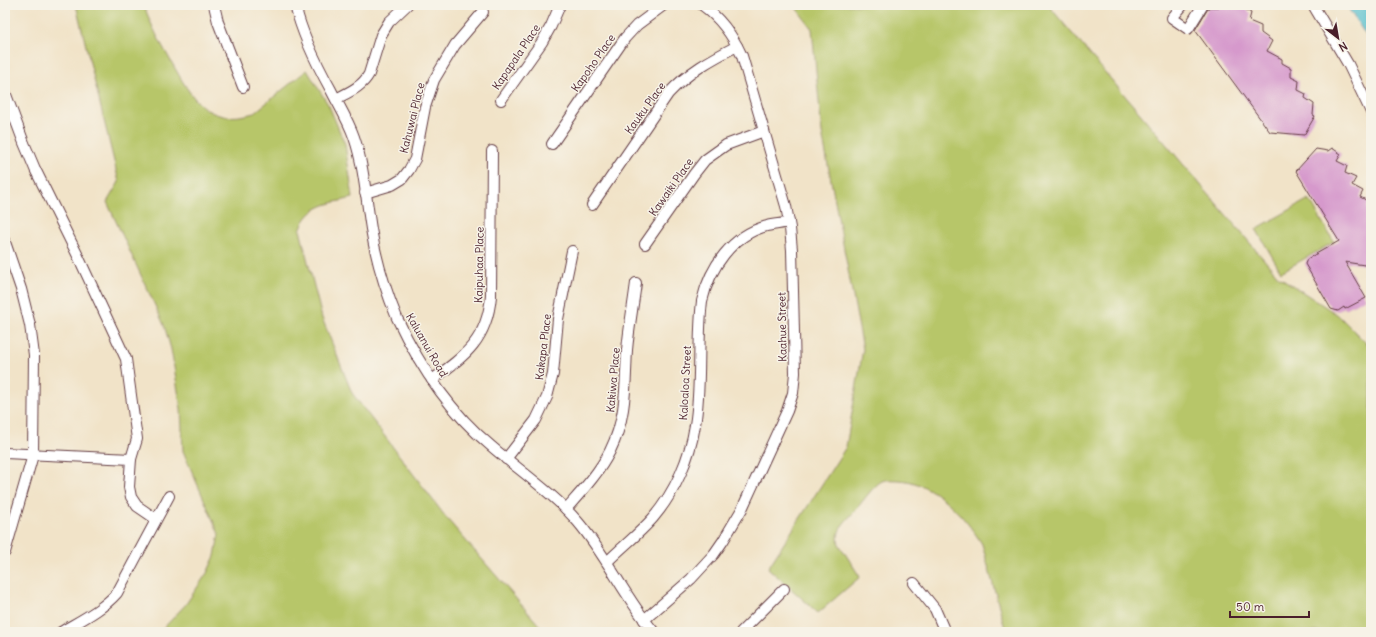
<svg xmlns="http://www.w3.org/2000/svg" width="1376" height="637" font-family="Delius,sans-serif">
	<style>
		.green { fill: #b7c669; stroke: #80724a }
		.water { fill: #52becc; stroke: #4e6e7c }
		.building { fill: #d699cc }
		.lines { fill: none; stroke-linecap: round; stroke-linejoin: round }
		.minor-casing { stroke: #633c43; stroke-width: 12 }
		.minor { stroke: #fff; stroke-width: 10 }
		.labels { text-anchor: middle; stroke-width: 3; stroke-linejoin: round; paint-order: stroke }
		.street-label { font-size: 11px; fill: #4a1f2b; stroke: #f7f3e8 }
	</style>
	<rect width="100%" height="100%" fill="#f7f3e8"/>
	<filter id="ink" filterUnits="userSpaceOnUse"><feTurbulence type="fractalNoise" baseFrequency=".025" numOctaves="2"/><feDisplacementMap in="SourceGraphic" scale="8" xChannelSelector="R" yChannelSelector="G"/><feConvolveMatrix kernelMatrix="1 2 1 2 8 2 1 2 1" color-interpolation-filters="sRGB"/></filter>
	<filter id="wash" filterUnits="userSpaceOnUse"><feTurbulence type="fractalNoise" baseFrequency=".012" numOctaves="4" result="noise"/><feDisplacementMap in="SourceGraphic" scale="16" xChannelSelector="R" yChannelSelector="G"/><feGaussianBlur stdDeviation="0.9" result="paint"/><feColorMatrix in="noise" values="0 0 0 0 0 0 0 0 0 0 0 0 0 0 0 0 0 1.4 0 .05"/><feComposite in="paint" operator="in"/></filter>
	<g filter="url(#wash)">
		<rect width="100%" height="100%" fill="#f1e3c8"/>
		<g class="green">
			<path d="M76 5H144C151 26 161 44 172 63 192 98 206 127 254 113L307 70 329 106 345 144 353 198C329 204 310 204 300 230L322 318 352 393 448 520 545 632H160L186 604 207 573 215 556 219 534 183 451 181 409 171 349 164 325 107 202 119 182Z"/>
			<path d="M794 5H1048L1278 276 1338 315 1371 348V632H1006L982 544C965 516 933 481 898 480 893 480 887 479 882 481 873 486 861 504 853 513 845 522 835 530 839 544L860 577 818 613 768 568 846 447 863 349 822 133 812 29Z"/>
			<polygon points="1309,199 1334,242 1281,272 1256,229"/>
		</g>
		<polygon class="water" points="1346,5 1369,5 1371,9 1371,43"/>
		<g id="blocks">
			<g class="building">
				<polygon points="1235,5 1239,5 1251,13 1249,21 1261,26 1261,33 1272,41 1267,51 1282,59 1282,63 1291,68 1291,77 1299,81 1298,90 1306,94 1305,98 1314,104 1313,115 1315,116 1304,135 1270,132 1195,30 1209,7 1234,7"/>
				<polygon points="1332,148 1341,154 1337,161 1347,166 1345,173 1356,178 1352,185 1363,191 1360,197 1370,202 1367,208 1371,210 1371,266 1345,262 1366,298 1345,309 1344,307 1338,311 1331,309 1305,264 1307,259 1339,241 1296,171 1316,149 1328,151"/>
			</g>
		</g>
	</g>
	<g filter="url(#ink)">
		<use href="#blocks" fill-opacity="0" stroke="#633c43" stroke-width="1"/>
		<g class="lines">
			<defs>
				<g id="minor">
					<polyline points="214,5 218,22 243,87"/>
					<path d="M295 5C302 35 316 63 331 90 339 106 348 120 354 137 364 166 366 198 371 229 376 259 385 289 397 318 419 365 450 412 491 446 520 471 553 493 578 522 607 556 625 598 654 632"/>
					<polyline points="1183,5 1172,18 1188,29 1203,5"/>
					<polyline points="1313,5 1348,64 1371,112"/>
					<polyline points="5,92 24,143 35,169 78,256 126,359 137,439 131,459 129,487 131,497 137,506 156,519"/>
					<path d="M336 99C349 92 362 87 369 74L381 35 389 22 407 5"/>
					<polyline points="501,100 542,42 551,26 560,5"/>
					<polyline points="552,144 625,38 637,25 664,5"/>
					<polyline points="365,193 392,185 402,179 409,170 415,159 425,107 434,80 455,45 483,12"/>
					<path d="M592 205 668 94C688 72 712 59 737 46"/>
					<polyline points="5,242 21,289 30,325 34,355 33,455 5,552"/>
					<polyline points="645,244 694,174 705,160 726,145 764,131"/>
					<path d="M432 380C466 355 487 340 491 296L492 151"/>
					<polyline points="5,453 131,459"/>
					<polyline points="506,459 536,420 547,397 553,374 558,319 572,251"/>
					<path d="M566 509C582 491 599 473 610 451 627 417 625 386 627 350 629 328 633 306 636 283"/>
					<path d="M607 562C622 547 639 534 653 518 675 492 690 458 695 425 702 384 697 342 702 301 710 267 732 235 767 226 774 224 782 224 789 222"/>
					<polyline points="914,583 935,609 945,632"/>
					<path d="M644 620 691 579 714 554 723 541 742 509 787 411 793 393 795 373 792 250 790 228 786 206 742 56C733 36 720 18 702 5"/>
					<path d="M61 632C81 620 102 610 117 593L169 496"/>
					<polyline points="741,632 784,589"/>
				</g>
			</defs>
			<use href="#minor" class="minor-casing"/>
			<use href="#minor" class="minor"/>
		</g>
	</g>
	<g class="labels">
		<g class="street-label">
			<text transform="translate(516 57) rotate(-56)" y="4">Kapapala Place</text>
			<text transform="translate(593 63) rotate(-55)" y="4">Kapoho Place</text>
			<text transform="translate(645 108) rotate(-54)" y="4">Kauku Place</text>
			<text transform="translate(412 118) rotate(-76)" y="4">Kahuwai Place</text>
			<text transform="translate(671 187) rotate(-55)" y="4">Kawaiki Place</text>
			<text transform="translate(479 265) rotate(-89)" y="4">Kaipuhaa Place</text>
			<text transform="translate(782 327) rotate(-91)" y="4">Kaahue Street</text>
			<text transform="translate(427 345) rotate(60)" y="4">Kaluanui Road</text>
			<text transform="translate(543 347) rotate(-83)" y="4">Kakapa Place</text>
			<text transform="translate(613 380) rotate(-85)" y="4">Kakiwa Place</text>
			<text transform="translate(685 383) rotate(-87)" y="4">Kaloaloa Street</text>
		</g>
	</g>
	<rect width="1376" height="637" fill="none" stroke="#f7f3e8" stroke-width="20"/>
	<g transform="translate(1338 38) rotate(149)" stroke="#f7f3e8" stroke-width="3" paint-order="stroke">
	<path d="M0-3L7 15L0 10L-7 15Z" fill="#4a1f2b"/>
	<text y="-6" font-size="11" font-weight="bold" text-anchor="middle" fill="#4a1f2b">N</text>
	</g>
	<path d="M1230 611v6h79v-6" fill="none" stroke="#4a1f2b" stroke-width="2"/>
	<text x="1236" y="611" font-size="12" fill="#4a1f2b" stroke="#f7f3e8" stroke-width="3" paint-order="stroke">50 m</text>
</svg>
